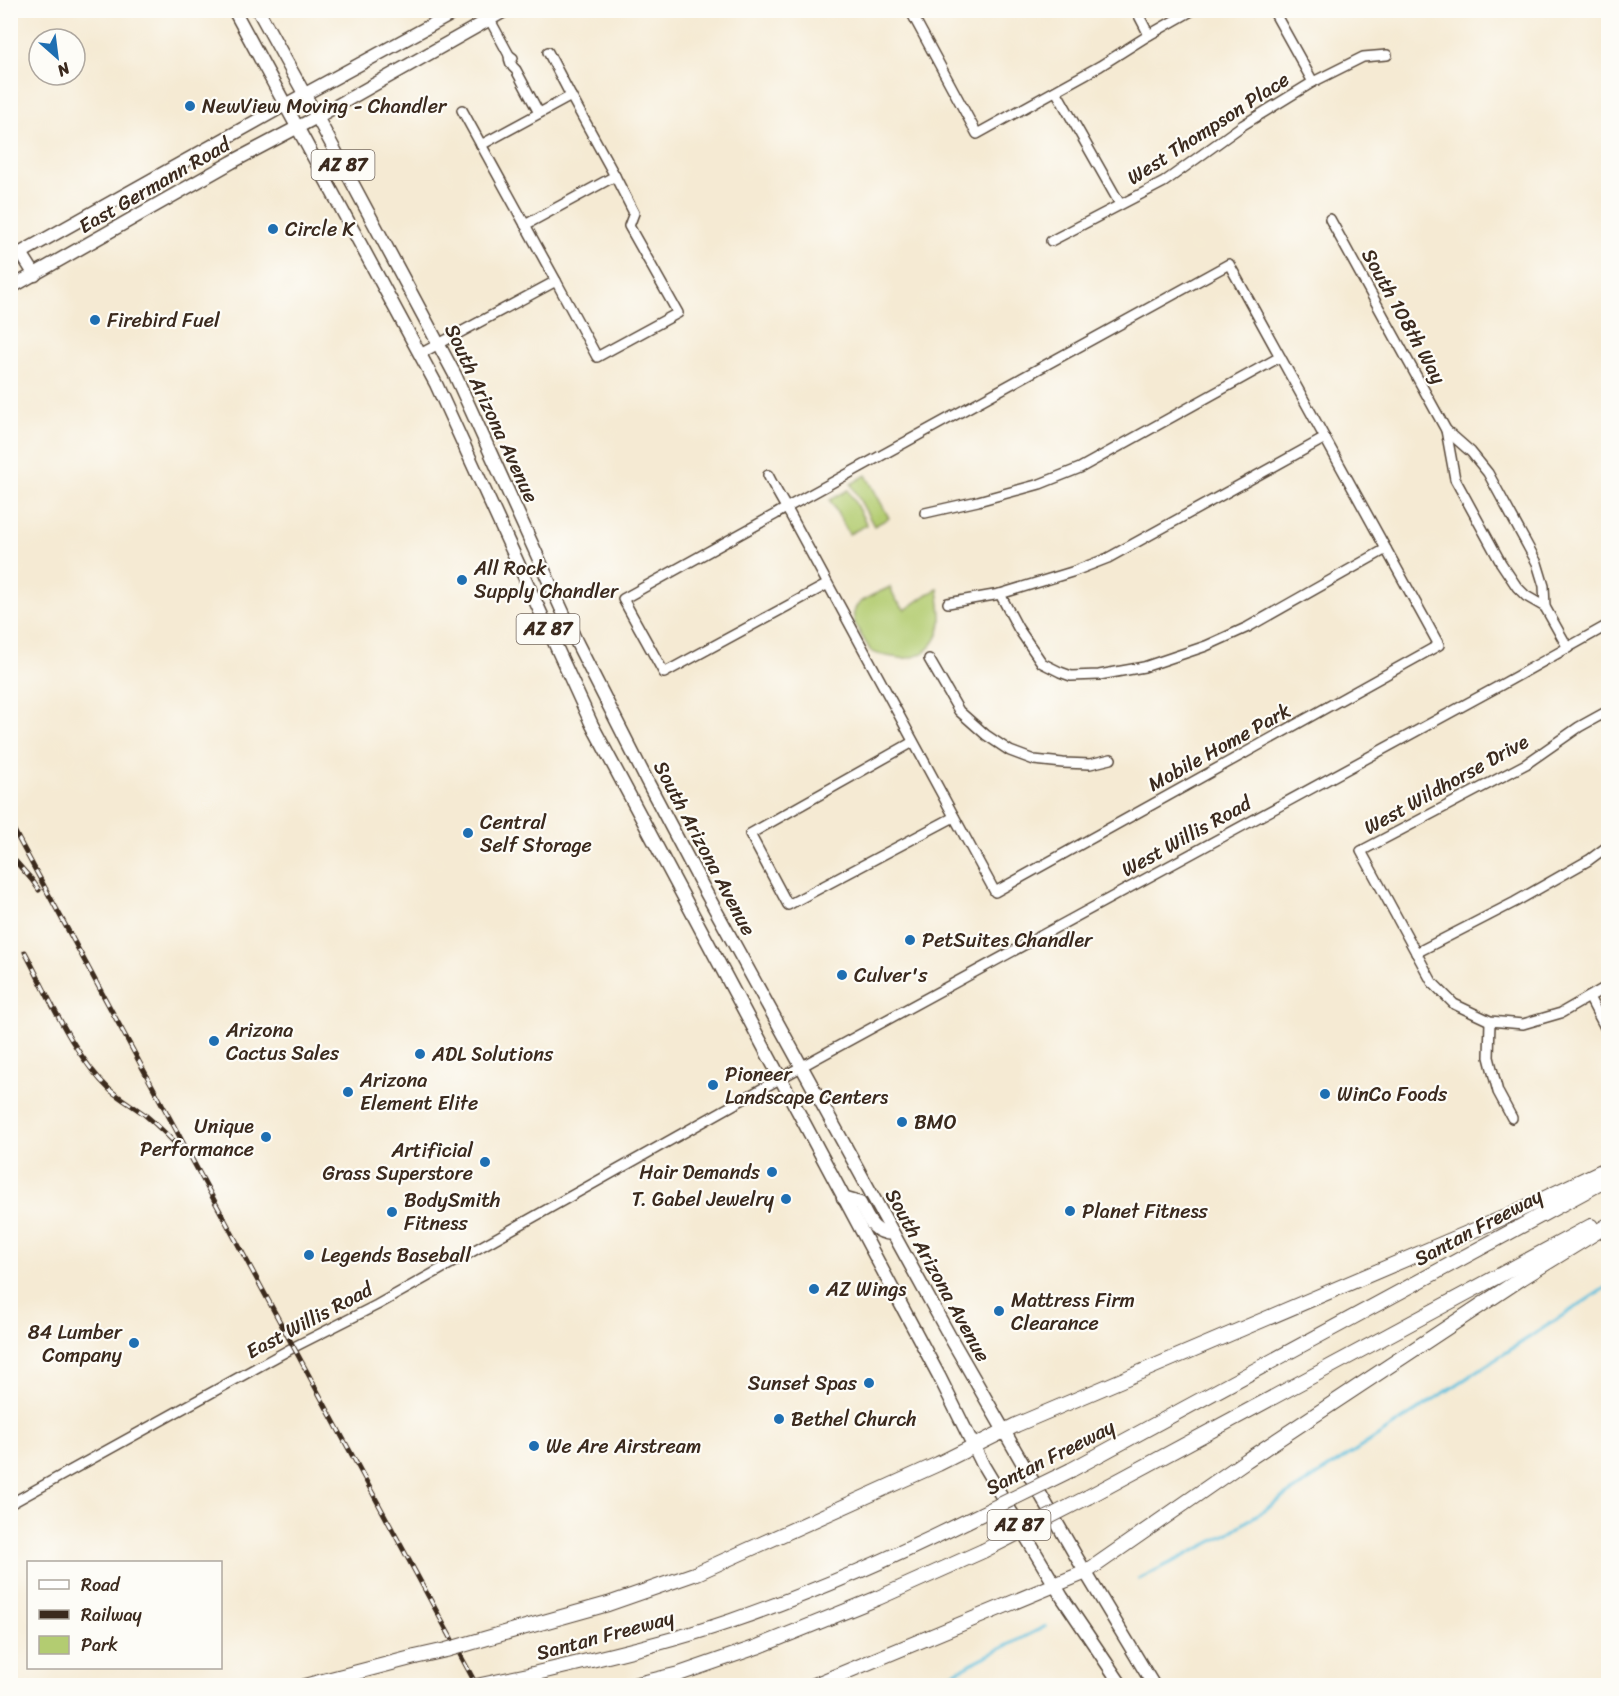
<svg xmlns="http://www.w3.org/2000/svg" width="1619" height="1696" font-family="Sriracha,sans-serif">
	<style>
		.green { fill: #b3cc71; stroke: #777b48; stroke-width: 1.5 }
		.lines { fill: none; stroke-linecap: round; stroke-linejoin: round }
		.stream { stroke: #5fbfdd; stroke-width: 3 }
		.minor-casing { stroke: #574739; stroke-width: 12 }
		.major-casing { stroke: #574739; stroke-width: 15 }
		.highway-casing { stroke: #574739; stroke-width: 16 }
		.minor { stroke: #fff; stroke-width: 9 }
		.major { stroke: #fff; stroke-width: 12 }
		.highway { stroke: #fff; stroke-width: 14 }
		.rail-casing { stroke: #3b2a1e; stroke-width: 5 }
		.rail { stroke: #fdfcf7; stroke-width: 3; stroke-dasharray: 9; stroke-linecap: butt }
		.highway-bridge-casing { stroke: #574739; stroke-width: 16; stroke-linecap: butt }
		.highway-bridge { stroke: #fff; stroke-width: 14 }
		.poi-dot { fill: #1f6fb2; stroke: #fdfcf7; stroke-width: 2 }
		.labels { text-anchor: middle; stroke-width: 4.5; stroke-linejoin: round; paint-order: stroke }
		.shield { fill: #fdfcf7; stroke: #75695f; stroke-width: 1.5 }
		.shield-label { font-size: 18px; font-weight: bold; fill: #3b2a1e }
		.poi-label { font-size: 20px; fill: #3b2a1e; stroke: #fdfcf7; text-anchor: start }
		.street-label { font-size: 20px; fill: #3b2a1e; stroke: #fdfcf7 }
	</style>
	<rect width="100%" height="100%" fill="#fdfcf7"/>
	<filter id="ink" filterUnits="userSpaceOnUse"><feTurbulence type="fractalNoise" baseFrequency=".0167" numOctaves="2"/><feDisplacementMap in="SourceGraphic" scale="12" xChannelSelector="R" yChannelSelector="G"/><feConvolveMatrix kernelMatrix="1 2 1 2 8 2 1 2 1" color-interpolation-filters="sRGB"/></filter>
	<filter id="wash" filterUnits="userSpaceOnUse"><feTurbulence type="fractalNoise" baseFrequency=".008" numOctaves="4" result="noise"/><feDisplacementMap in="SourceGraphic" scale="24" xChannelSelector="R" yChannelSelector="G"/><feGaussianBlur stdDeviation="1.35" result="paint"/><feColorMatrix in="noise" values="0 0 0 0 0 0 0 0 0 0 0 0 0 0 0 0 0 1.4 0 .05"/><feComposite in="paint" operator="in"/></filter>
	<g filter="url(#wash)">
		<rect width="100%" height="100%" fill="#f5ead3"/>
		<g class="green">
			<polygon points="866,475 889,518 874,526 851,484"/>
			<polygon points="848,490 867,525 849,534 830,500"/>
			<path d="M890 587 896 600 905 610 928 594 938 589C939 600 942 612 941 623 938 647 917 663 893 657 885 656 876 655 870 650 866 642 856 629 854 620 849 601 877 594 890 587Z"/>
		</g>
		<g class="lines">
			<g class="stream">
				<polyline points="1139,1579 1229,1533 1608,1286"/>
				<polyline points="927,1686 1046,1626"/>
			</g>
		</g>
	</g>
	<g filter="url(#ink)">
		<g class="lines">
			<defs>
				<g id="minor">
					<polyline points="910,10 977,134 1100,66 1149,35 1193,10"/>
					<polyline points="1136,10 1149,35"/>
					<polyline points="1273,10 1313,82"/>
					<polyline points="490,20 509,55 513,58"/>
					<polyline points="548,52 571,96"/>
					<path d="M509 55C509 61 511 66 516 70L539 113"/>
					<polyline points="1056,91 1120,204"/>
					<polyline points="481,145 571,96 615,176"/>
					<polyline points="1330,219 1446,430 1455,479 1501,563 1517,587 1526,596 1545,607"/>
					<polyline points="525,225 615,176 634,213 629,226 678,313 597,357 556,281"/>
					<polyline points="1051,241 1164,182 1243,125 1313,82 1363,57 1387,55"/>
					<polyline points="420,354 556,281 462,110"/>
					<polyline points="1446,430 1471,452 1488,473 1537,563 1544,586 1545,607 1568,648"/>
					<path d="M768 475C775 489 783 502 791 516L995 892 1439 645 1229 264 786 508 776 514 623 599 664 673 828 584"/>
					<polyline points="925,513 978,501 1040,484 1080,468 1280,357"/>
					<polyline points="1000,594 1018,628 1042,663 1060,672 1071,676 1099,675 1144,667 1206,646 1248,627 1386,549"/>
					<polyline points="948,603 1000,594 1072,572 1108,558 1325,438"/>
					<polyline points="929,659 959,711 986,735 1010,751 1034,760 1063,763 1090,764 1111,759"/>
					<polyline points="1608,711 1579,727 1526,764 1361,851 1432,982 1454,1004 1490,1021 1523,1024 1561,1013 1608,986"/>
					<polyline points="913,742 750,834 788,905 954,817"/>
					<polyline points="1416,953 1515,902 1589,860 1608,846"/>
					<polyline points="1589,997 1608,1033"/>
					<polyline points="1490,1021 1489,1057 1498,1092 1512,1118"/>
					<polyline points="10,1504 294,1347 377,1305 815,1059 1501,685 1608,625"/>
				</g>
				<g id="major">
					<polyline points="234,10 436,384 592,725 939,1376 983,1465 1062,1597 1122,1686"/>
					<polyline points="258,10 317,117 455,375 577,643 647,781 704,889 949,1335 1077,1558 1154,1686"/>
					<polyline points="21,253 35,275"/>
					<polyline points="10,259 285,105 459,10"/>
					<polyline points="10,288 232,162 317,117 506,10"/>
					<path d="M843 1198 860 1203C869 1220 872 1233 893 1234"/>
				</g>
				<g id="highway">
					<polyline points="1071,1470 1608,1179"/>
					<polyline points="1088,1497 1591,1226"/>
					<polyline points="515,1630 608,1604 697,1573 938,1464 1016,1425 1505,1217 1608,1168"/>
					<path d="M533 1674C599 1658 667 1643 731 1621 812 1593 890 1559 967 1521"/>
					<polyline points="304,1686 415,1657"/>
					<polyline points="629,1686 679,1674 757,1647 878,1598 983,1551"/>
					<polyline points="812,1686 1086,1572 1247,1460 1522,1278 1608,1225"/>
				</g>
			</defs>
			<use href="#minor" class="minor-casing"/>
			<use href="#major" class="major-casing"/>
			<use href="#highway" class="highway-casing"/>
			<use href="#minor" class="minor"/>
			<use href="#major" class="major"/>
			<use href="#highway" class="highway"/>
			<defs>
				<g id="rail">
					<polyline points="10,823 477,1686"/>
					<polyline points="10,855 32,880 39,890"/>
					<path d="M25 952C49 997 73 1055 110 1090 121 1099 133 1106 144 1114 157 1125 170 1137 181 1150"/>
				</g>
			</defs>
			<use href="#rail" class="rail-casing"/>
			<use href="#rail" class="rail"/>
			<defs>
				<g id="highway-bridge">
					<polyline points="967,1521 1071,1470"/>
					<polyline points="983,1551 1088,1497"/>
					<polyline points="415,1657 446,1650 515,1630"/>
					<polyline points="476,1686 533,1674"/>
				</g>
			</defs>
			<use href="#highway-bridge" class="highway-bridge-casing"/>
			<use href="#highway-bridge" class="highway-bridge"/>
		</g>
	</g>
	<g class="poi-dot">
		<circle cx="190" cy="106" r="6"/>
		<circle cx="273" cy="229" r="6"/>
		<circle cx="95" cy="320" r="6"/>
		<circle cx="462" cy="580" r="6"/>
		<circle cx="468" cy="833" r="6"/>
		<circle cx="910" cy="940" r="6"/>
		<circle cx="842" cy="975" r="6"/>
		<circle cx="214" cy="1041" r="6"/>
		<circle cx="420" cy="1054" r="6"/>
		<circle cx="713" cy="1085" r="6"/>
		<circle cx="348" cy="1092" r="6"/>
		<circle cx="1325" cy="1094" r="6"/>
		<circle cx="902" cy="1122" r="6"/>
		<circle cx="266" cy="1137" r="6"/>
		<circle cx="485" cy="1162" r="6"/>
		<circle cx="772" cy="1172" r="6"/>
		<circle cx="786" cy="1199" r="6"/>
		<circle cx="1070" cy="1211" r="6"/>
		<circle cx="392" cy="1212" r="6"/>
		<circle cx="309" cy="1255" r="6"/>
		<circle cx="814" cy="1289" r="6"/>
		<circle cx="999" cy="1311" r="6"/>
		<circle cx="134" cy="1343" r="6"/>
		<circle cx="869" cy="1383" r="6"/>
		<circle cx="779" cy="1419" r="6"/>
		<circle cx="534" cy="1446" r="6"/>
	</g>
	<g class="labels">
		<g class="shield">
			<rect x="311.5" y="150" width="63" height="30" rx="4.5"/>
			<rect x="516.5" y="614" width="63" height="30" rx="4.5"/>
			<rect x="987.5" y="1510" width="63" height="30" rx="4.5"/>
		</g>
		<g class="shield-label">
			<text x="343" y="171">AZ 87</text>
			<text x="548" y="635">AZ 87</text>
			<text x="1019" y="1531">AZ 87</text>
		</g>
		<g class="poi-label">
			<text x="202" y="113">NewView Moving - Chandler</text>
			<text x="285" y="236">Circle K</text>
			<text x="107" y="327">Firebird Fuel</text>
			<text x="474" y="575">All Rock<tspan x="474" dy="23">Supply Chandler</tspan></text>
			<text x="480" y="829">Central<tspan x="480" dy="23">Self Storage</tspan></text>
			<text x="922" y="947">PetSuites Chandler</text>
			<text x="854" y="982">Culver's</text>
			<text x="226" y="1037">Arizona<tspan x="226" dy="23">Cactus Sales</tspan></text>
			<text x="432" y="1061">ADL Solutions</text>
			<text x="725" y="1081">Pioneer<tspan x="725" dy="23">Landscape Centers</tspan></text>
			<text x="360" y="1087">Arizona<tspan x="360" dy="23">Element Elite</tspan></text>
			<text x="1337" y="1101">WinCo Foods</text>
			<text x="914" y="1129">BMO</text>
			<text x="254" y="1133" text-anchor="end">Unique<tspan x="254" dy="23">Performance</tspan></text>
			<text x="473" y="1157" text-anchor="end">Artificial<tspan x="473" dy="23">Grass Superstore</tspan></text>
			<text x="760" y="1179" text-anchor="end">Hair Demands</text>
			<text x="774" y="1206" text-anchor="end">T. Gabel Jewelry</text>
			<text x="404" y="1207">BodySmith<tspan x="404" dy="23">Fitness</tspan></text>
			<text x="1082" y="1218">Planet Fitness</text>
			<text x="321" y="1262">Legends Baseball</text>
			<text x="826" y="1296">AZ Wings</text>
			<text x="1011" y="1307">Mattress Firm<tspan x="1011" dy="23">Clearance</tspan></text>
			<text x="122" y="1339" text-anchor="end">84 Lumber<tspan x="122" dy="23">Company</tspan></text>
			<text x="857" y="1390" text-anchor="end">Sunset Spas</text>
			<text x="791" y="1426">Bethel Church</text>
			<text x="546" y="1453">We Are Airstream</text>
		</g>
		<g class="street-label">
			<text transform="translate(1208 128) rotate(-33)" y="7">West Thompson Place</text>
			<text transform="translate(154 185) rotate(-30)" y="7">East Germann Road</text>
			<text transform="translate(1404 316) rotate(61)" y="7">South 108th Way</text>
			<text transform="translate(492 413) rotate(65)" y="7">South Arizona Avenue</text>
			<text transform="translate(1219 747) rotate(-29)" y="7">Mobile Home Park</text>
			<text transform="translate(1446 784) rotate(-29)" y="7">West Wildhorse Drive</text>
			<text transform="translate(1186 836) rotate(-29)" y="7">West Willis Road</text>
			<text transform="translate(705 848) rotate(62)" y="7">South Arizona Avenue</text>
			<text transform="translate(1478 1227) rotate(-28)" y="7">Santan Freeway</text>
			<text transform="translate(938 1275) rotate(61)" y="7">South Arizona Avenue</text>
			<text transform="translate(309 1320) rotate(-28)" y="7">East Willis Road</text>
			<text transform="translate(1050 1457) rotate(-27)" y="7">Santan Freeway</text>
			<text transform="translate(605 1635) rotate(-15)" y="7">Santan Freeway</text>
		</g>
	</g>
	<rect width="1619" height="1696" fill="none" stroke="#fdfcf7" stroke-width="36"/>
	<rect x="27" y="1561" width="195" height="108" fill="#fdfcf7" stroke="#afa8a0" stroke-width="1.5"/>
	<rect x="39" y="1580" width="30" height="9" fill="#ffffff" stroke="#afa8a0" stroke-width="1.5"/>
	<text x="81" y="1591" font-size="18" fill="#3b2a1e">Road</text>
	<rect x="39" y="1610" width="30" height="9" fill="#3b2a1e" stroke="#afa8a0" stroke-width="1.5"/>
	<text x="81" y="1621" font-size="18" fill="#3b2a1e">Railway</text>
	<rect x="39" y="1636" width="30" height="18" fill="#b3cc71" stroke="#afa8a0" stroke-width="1.5"/>
	<text x="81" y="1651" font-size="18" fill="#3b2a1e">Park</text>
	<g transform="translate(57 57) rotate(152)"><circle r="28" fill="#fdfcf7" stroke="#afa8a0" stroke-width="1.5"/>
	<path d="M0-4.5L10 22L0 15L-10 22Z" fill="#1f6fb2"/>
	<text y="-9" font-size="16" font-weight="bold" text-anchor="middle" fill="#3b2a1e">N</text>
	</g>
</svg>
